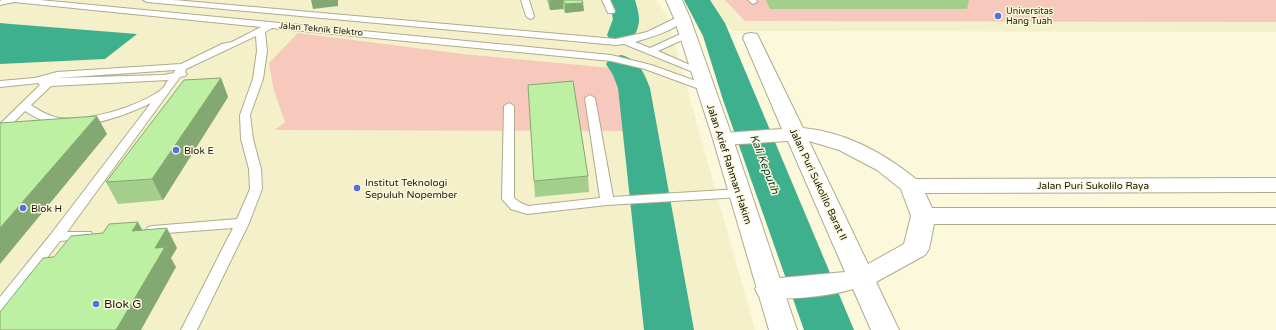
<svg xmlns="http://www.w3.org/2000/svg" width="1276" height="330" font-family="'Varela Round',sans-serif">
	<style>
		.built { fill: #f4f0ca }
		.green { fill: #f7c8bc }
		.water { fill: #3fb08d }
		.lines { fill: none; stroke-linecap: round; stroke-linejoin: round }
		.river { fill: #3fb08d; fill-rule: evenodd }
		.lane-casing { stroke: #aeab8f; stroke-width: 2 }
		.street-casing { stroke: #aeab8f; stroke-width: 2 }
		.secondary-casing { stroke: #aeab8f; stroke-width: 2 }
		.lane { fill: #fff; fill-rule: evenodd }
		.street { fill: #fff; fill-rule: evenodd }
		.secondary { fill: #fff; fill-rule: evenodd }
		.wall { fill: #a3ce8c }
		.shaded-wall { fill: #84a872 }
		.building { fill: #bdf0a3; stroke: #84a872 }
		.poi-dot { fill: #556fe4; stroke: #fcf8db; stroke-width: 1.5 }
		.labels { text-anchor: middle; stroke-width: 3; stroke-linejoin: round; paint-order: stroke }
		.far-poi-label { font-size: 9px; fill: #1a190e; stroke: #fcf8db; text-anchor: start }
		.far-street-label { font-size: 9px; fill: #1a190e; stroke: #fcf8db }
		.poi-label { font-size: 10px; fill: #1a190e; stroke: #fcf8db; text-anchor: start }
		.street-label { font-size: 10px; fill: #1a190e; stroke: #fcf8db }
		.water-label { font-size: 11px; font-style: italic; fill: #0e3f31; stroke: #fcf8db }
		.near-poi-label { font-size: 12px; fill: #1a190e; stroke: #fcf8db; text-anchor: start }
	</style>
	<rect width="100%" height="100%" fill="#fcf8db"/>
	<g class="built">
		<polygon points="0,0 656,0 666,14 755,330 0,330"/>
		<polygon points="706,0 1276,0 1276,32 733,31"/>
	</g>
	<g class="green">
		<polygon points="725,0 1276,0 1276,22 745,21"/>
		<polygon points="298,33 463,54 622,69 632,131 275,130 285,122 273,87 269,63"/>
	</g>
	<polygon class="water" points="0,23 11,24 137,34 105,59 0,64"/>
	<g class="lines">
		<g class="river">
			<path d="M609 0H635C640 17 642 25 631 41L621 44 611 41 607 35 613 19Z"/>
			<polygon points="684,0 710,0 725,23 854,330 804,330 723,100 703,36"/>
			<path d="M621 55C638 59 644 72 650 88L694 330H644L618 88 613 75 606 64 610 58Z"/>
		</g>
		<defs>
			<g id="lane">
				<path d="M40 0 611 55 651 65 710 86 711 88 706 91 702 90 645 69 611 61 272 28 265 32 267 51 263 79 250 115 253 139 261 169 262 189 249 223 197 330H181L233 228 153 234 148 233 146 230 148 227 153 226 237 219 250 189 249 169 241 139 240 115 253 79 257 51 256 36 186 69 185 72 187 74 185 76 180 77 67 232H91L93 235 91 238 60 241 5 312 0 314V297L51 234 151 103C113 121 63 138 25 111L4 132 0 133V124L40 85 38 83 0 87V81L35 78 57 72 181 64 222 44 232 42 261 27 14 2 0 5V1L2 0ZM175 70 174 73 163 75 56 78ZM168 80C166 83 164 88 161 90 137 107 88 122 59 118 48 116 40 111 31 105L51 86Z"/>
				<path d="M143 0H174L616 39 647 32 682 15 686 18C675 31 651 37 635 42L650 48 685 32H691V36L658 51 706 72 704 74H698L624 44 616 45 147 2Z"/>
				<polygon points="521,0 529,0 534,16 533,18 530,19 526,16"/>
				<polygon points="602,0 610,0 615,11 614,13 608,13"/>
				<polygon points="748,0 756,0 757,2 753,4"/>
				<polygon points="590,95 595,98 613,197 740,189 746,193 740,197 607,205 527,214 511,209 502,199 504,106 509,103 514,106 514,198 521,203 528,206 600,198 585,98"/>
			</g>
			<path id="street" d="M751 33 757 34 759 38 803 128C845 132 884 153 916 179L1276 178V192L925 193 932 208H1276V224H934L929 249 925 255 876 282 899 330H871L853 289C831 296 781 302 759 296L755 289 759 282 769 279 845 272 788 141 723 145 716 143 713 139 716 135 723 133 782 129 743 38 745 34ZM809 141 839 150 877 170 901 189 911 216 904 244 868 264Z"/>
			<polygon id="secondary" points="666,0 682,0 690,18 733,139 797,330 769,330 713,139 674,18"/>
		</defs>
		<use href="#lane" class="lane-casing"/>
		<use href="#street" class="street-casing"/>
		<use href="#secondary" class="secondary-casing"/>
		<use href="#lane" class="lane"/>
		<use href="#street" class="street"/>
		<use href="#secondary" class="secondary"/>
	</g>
	<g class="wall">
		<polygon points="547,0 582,0 584,11 565,13 563,9 550,10"/>
		<polygon points="766,0 969,0 967,9 770,9"/>
		<polygon points="221,78 228,97 163,200 118,204 106,182"/>
		<polygon points="588,176 589,192 535,197 534,181"/>
	</g>
	<g class="shaded-wall">
		<polygon points="311,0 338,0 338,6 313,9"/>
		<polygon points="563,0 563,9 550,10 549,1"/>
		<polygon points="583,3 584,11 565,13 565,4"/>
		<polygon points="221,78 228,97 163,200 152,179"/>
		<polygon points="97,116 107,134 0,264 0,228"/>
		<polygon points="138,222 148,241 132,231"/>
		<polygon points="167,228 177,248 171,258 176,267 141,330 116,330 155,248"/>
	</g>
	<g class="building">
		<polygon points="549,0 582,0 583,3 565,4 563,0 549,1"/>
		<polygon points="221,78 152,179 106,182 184,80"/>
		<polygon points="573,81 588,176 534,181 528,85"/>
		<polygon points="97,116 0,228 0,123"/>
		<polygon points="138,222 132,231 167,228 155,248 165,247 116,330 0,330 0,312 43,258 54,257 71,236 103,233 109,224"/>
	</g>
	<g class="poi-dot">
		<circle cx="998" cy="16" r="4"/>
		<circle cx="176" cy="150" r="4"/>
		<circle cx="357" cy="188" r="4"/>
		<circle cx="23" cy="208" r="4"/>
		<circle cx="96" cy="304" r="4"/>
	</g>
	<g class="labels">
		<g class="far-poi-label">
			<text x="1006" y="14">Universitas<tspan x="1006" dy="10">Hang Tuah</tspan></text>
		</g>
		<g class="far-street-label">
			<text transform="translate(321 29) rotate(5)" y="3">Jalan Teknik Elektro</text>
		</g>
		<g class="poi-label">
			<text x="184" y="154">Blok E</text>
			<text x="365" y="186">Institut Teknologi<tspan x="365" dy="12">Sepuluh Nopember</tspan></text>
			<text x="31" y="212">Blok H</text>
		</g>
		<g class="street-label">
			<text transform="translate(730 164) rotate(72)" y="4">Jalan Arief Rahman Hakim</text>
			<text transform="translate(819 184) rotate(65)" y="4">Jalan Puri Sukolilo Barat II</text>
			<text x="1093" y="189">Jalan Puri Sukolilo Raya</text>
		</g>
		<g class="water-label">
			<text transform="translate(765 164) rotate(69)" y="4">Kali Keputih</text>
		</g>
		<g class="near-poi-label">
			<text x="104" y="308">Blok G</text>
		</g>
	</g>
</svg>
